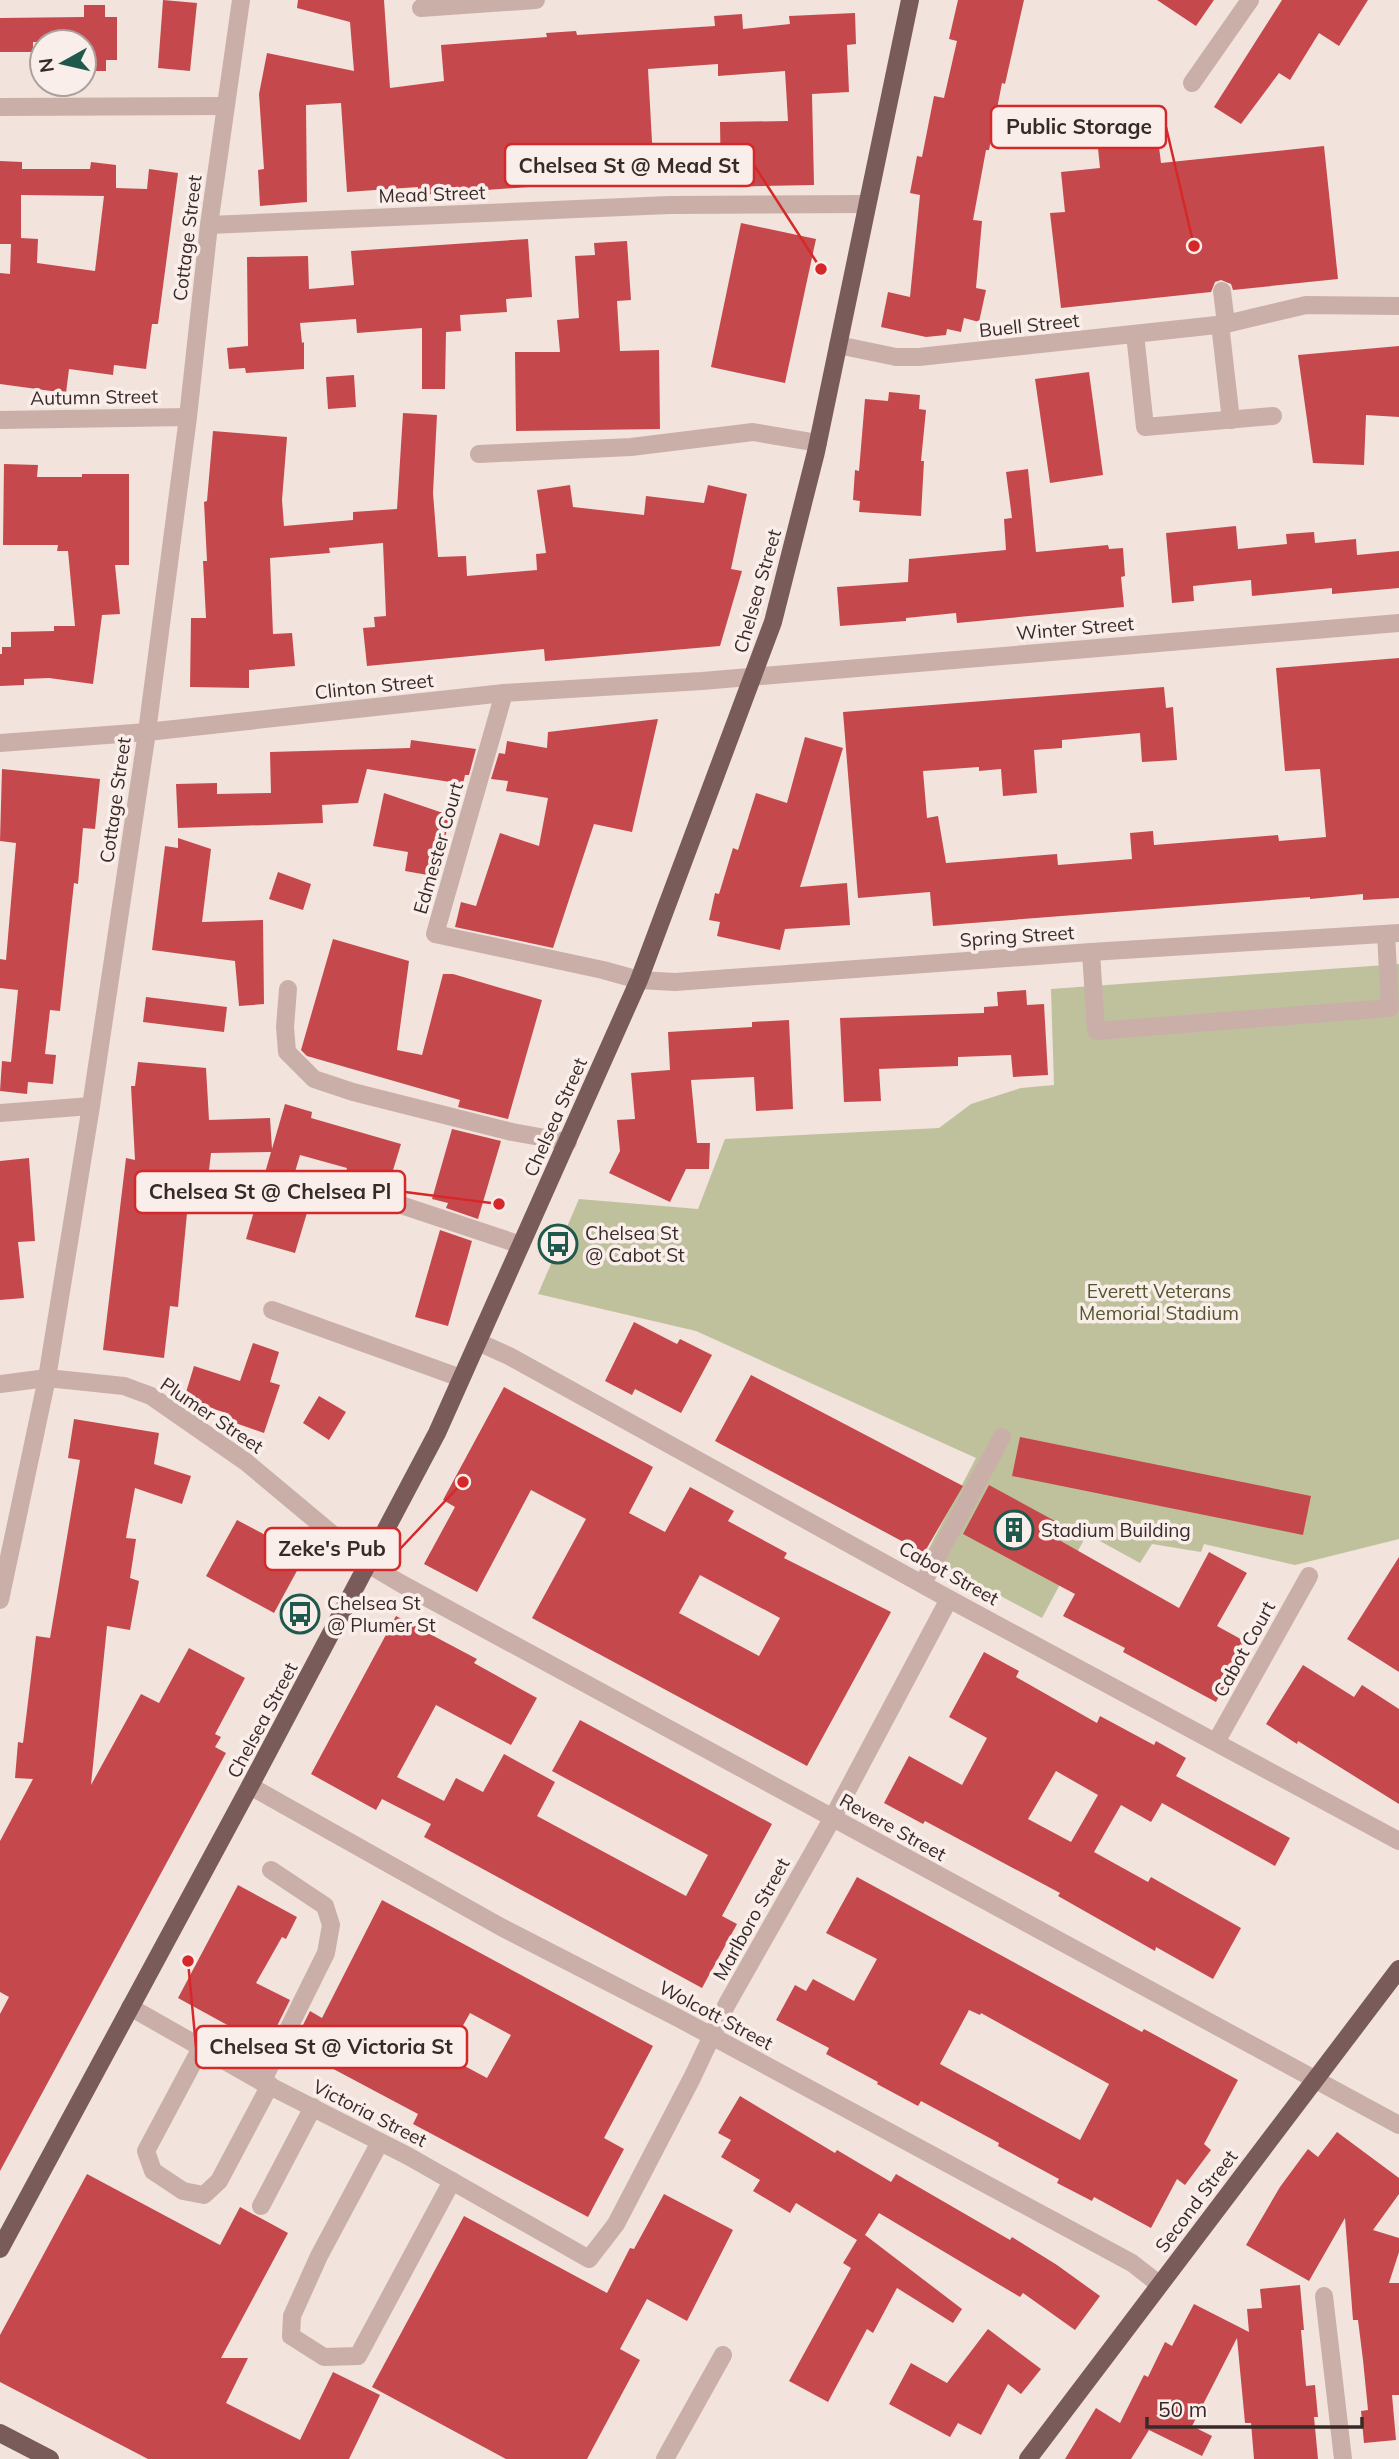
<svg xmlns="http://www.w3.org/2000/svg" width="1399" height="2459" font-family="Mulish,sans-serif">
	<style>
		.green { fill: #bfc19d }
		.building { fill: #c5494c; fill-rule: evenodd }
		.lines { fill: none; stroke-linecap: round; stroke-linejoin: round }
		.minor { stroke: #caafa9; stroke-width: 18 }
		.major { stroke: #795c5a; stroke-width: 18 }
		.labels { text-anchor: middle; stroke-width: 7; stroke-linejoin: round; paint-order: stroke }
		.street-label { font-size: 19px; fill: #382a29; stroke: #faeeea }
		.poi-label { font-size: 19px; fill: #382a29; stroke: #faeeea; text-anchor: start }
		.park-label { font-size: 19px; fill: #52562d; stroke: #faeeea }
		.leader { fill: none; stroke: #d62828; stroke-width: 2.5 }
		.callout-dot { fill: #d62828; stroke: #faeeea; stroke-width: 2.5 }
		.callout { fill: #faeeea; stroke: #d62828; stroke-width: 2.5 }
		.callout-label { font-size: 21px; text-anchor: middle; font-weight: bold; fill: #382a29 }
	</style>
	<rect width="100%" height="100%" fill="#f2e3dd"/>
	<polygon class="green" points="1399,964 1399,1539 1295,1565 1204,1544 1201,1552 1152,1544 1140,1563 1087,1534 1042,1618 925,1556 976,1458 696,1331 538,1294 579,1199 698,1209 725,1139 939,1128 971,1104 1021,1088 1054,1085 1051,989"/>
	<g class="building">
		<polygon points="163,0 197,3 190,71 158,68"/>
		<polygon points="298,0 384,0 390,88 444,81 441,45 547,37 546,33 576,31 577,35 715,26 714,16 742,14 743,29 790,24 789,16 855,13 856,44 847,45 849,92 812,94 814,185 721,187 720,122 788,121 785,71 718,76 718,64 648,69 654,178 418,195 418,187 347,192 341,103 306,105 307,202 260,206 258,170 264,169 259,94 267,53 354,71 350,22 297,8"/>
		<polygon points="958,0 1024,0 1005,84 1002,83 989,150 986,150 973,220 982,221 976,288 986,290 979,322 964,318 961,332 947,329 946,335 926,337 881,327 888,292 910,297 920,195 910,193 917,156 922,157 934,96 944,98 957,41 949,39"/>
		<polygon points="1157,0 1214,0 1196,26"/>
		<polygon points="1282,0 1368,0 1339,46 1319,33 1290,80 1279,73 1241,124 1214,107"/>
		<polygon points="84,5 105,5 105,17 117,17 117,60 106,60 106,71 84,71 84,42 33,42 33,52 0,52 0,18 84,17"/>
		<polygon points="1156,123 1161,163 1324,146 1338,279 1233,290 1231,284 1221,280 1215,282 1211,292 1061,308 1050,213 1065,212 1061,172 1100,168 1096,129"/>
		<path d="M0 161 22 162V169H90L91 162 116 165V188L147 189 149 169 178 173 158 324H152L146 369 114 365 113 375 69 369 66 393 0 384V273L10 274 11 244H0ZM21 195 104 196 95 271 37 263 38 239 21 238Z"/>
		<polygon points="741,223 816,239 785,383 711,367"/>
		<polygon points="528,239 532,297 506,299 507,312 460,315 461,331 446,332 445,389 422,389 422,328 357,333 356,319 300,323 302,343 304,342 304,369 246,373 245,368 229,369 227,348 248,346 247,257 308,256 309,289 354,285 351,251"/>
		<polygon points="627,241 631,300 617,301 620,351 659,350 660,429 516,431 515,352 560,352 557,320 579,318 575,256 595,255 594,243"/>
		<polygon points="1399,346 1399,417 1366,415 1364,465 1313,463 1298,355"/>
		<polygon points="1089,372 1103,475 1050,483 1035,379"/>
		<polygon points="354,375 356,407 328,409 326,377"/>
		<polygon points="889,392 920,395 919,409 926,410 921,461 924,461 921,516 859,512 860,501 853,500 855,470 859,471 865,399 888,401"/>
		<polygon points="403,413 437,415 433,493 438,557 466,556 467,576 537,570 536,554 546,553 537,490 570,485 573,507 644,515 646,496 704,503 708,485 747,494 731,569 742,571 720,646 545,661 544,649 367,666 363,628 375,627 374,617 386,616 383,543 329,548 330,553 270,558 273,634 292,633 295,666 249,670 249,688 190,687 191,618 206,618 203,561 207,561 204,502 207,501 213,431 287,437 282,500 284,526 353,520 353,512 397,509"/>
		<polygon points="4,464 38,465 37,477 82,477 82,474 129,474 129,565 115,565 120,614 102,615 93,684 49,678 24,679 24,685 0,686 0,654 2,654 2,647 11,647 11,632 54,631 54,626 75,626 68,551 57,551 58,545 3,545"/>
		<polygon points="1028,469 1036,552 1108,545 1109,549 1123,548 1125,576 1121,577 1124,607 957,623 956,613 906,618 906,621 840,626 837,587 908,582 909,559 1006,550 1004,519 1012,518 1006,472"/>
		<polygon points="1236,526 1238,549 1287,544 1286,534 1314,532 1315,543 1356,539 1357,555 1399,551 1399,588 1332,594 1332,588 1252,596 1251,580 1193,586 1194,601 1172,603 1166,533"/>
		<polygon points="1399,658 1399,898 1363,900 1363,894 1310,899 1310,897 933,926 930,892 858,898 843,712 1164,687 1166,708 1173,707 1177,760 1142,762 1140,733 1062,740 1062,748 1034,750 1037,793 1003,796 1001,769 979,771 979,767 923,771 927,818 938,816 946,863 1057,854 1058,865 1132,859 1130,833 1153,831 1154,845 1278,835 1279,841 1326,837 1320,769 1285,771 1276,668"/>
		<polygon points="658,719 632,832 594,824 553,948 455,927 461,902 476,906 500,833 539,846 548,798 506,791 508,781 491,779 499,753 505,754 507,741 547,748 548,732"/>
		<polygon points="805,737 843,748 800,887 847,883 850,925 785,929 780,950 717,936 720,922 709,920 715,893 719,894 733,848 738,850 756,793 787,803"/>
		<polygon points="411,740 476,749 469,775 465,775 463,784 367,769 358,803 322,805 323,823 178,828 176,784 217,783 217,794 271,793 270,752 410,748"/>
		<polygon points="2,769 100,779 95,829 83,828 78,884 74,883 60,1011 50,1010 45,1054 56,1055 53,1084 28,1082 27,1094 0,1091 2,1061 11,1062 18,990 0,988 0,959 6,960 16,843 0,841"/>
		<polygon points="384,793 449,815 439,877 405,871 408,852 373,846"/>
		<polygon points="178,838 211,849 202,922 263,920 264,1004 239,1006 235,961 152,950 165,846 178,848"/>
		<polygon points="278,872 311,884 303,910 269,899"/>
		<polygon points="333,939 409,961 397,1050 422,1055 443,974 453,974 542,1000 508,1119 458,1107 460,1100 307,1056 301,1050"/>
		<polygon points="1026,990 1027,1005 1044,1004 1048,1075 1013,1077 1011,1055 958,1057 958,1066 879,1069 881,1101 844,1102 840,1018 984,1013 984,1007 998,1006 997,992"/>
		<polygon points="146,997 227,1007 224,1032 143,1022"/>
		<polygon points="789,1020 793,1109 756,1111 754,1077 691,1080 697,1143 710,1143 709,1169 686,1169 670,1202 609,1173 620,1151 617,1120 635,1119 631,1073 670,1070 668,1032 752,1027 752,1022"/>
		<polygon points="138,1062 206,1068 209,1120 270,1118 272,1149 285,1104 312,1112 311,1118 401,1144 390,1180 377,1177 374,1186 344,1179 347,1168 300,1155 287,1199 309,1206 295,1253 246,1239 271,1152 211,1153 205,1205 188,1203 178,1307 170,1306 164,1358 103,1350 126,1158 135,1160 131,1086 135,1086"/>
		<polygon points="452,1129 501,1141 478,1219 446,1208 448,1203 432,1199"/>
		<polygon points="29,1158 35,1241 18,1242 24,1298 0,1300 0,1161"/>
		<polygon points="440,1230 472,1241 448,1326 415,1317"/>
		<polygon points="634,1322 677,1344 680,1339 712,1355 681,1413 635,1389 632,1395 605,1381"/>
		<polygon points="253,1343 279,1352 270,1382 280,1385 264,1433 227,1420 229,1414 184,1399 194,1366 240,1381"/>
		<polygon points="751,1375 963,1486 924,1553 715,1441"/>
		<path d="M504 1387 653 1467 629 1513 665 1532 690 1487 734 1511 728 1521 787 1553 784 1558 891 1612 807 1766 532 1618 586 1519 531 1490 477 1592 424 1564 455 1507 443 1500ZM700 1575 780 1618 759 1656 679 1613Z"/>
		<polygon points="319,1396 346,1412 329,1440 303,1423"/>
		<polygon points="74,1419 159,1433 154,1464 191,1476 182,1504 135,1488 126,1538 136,1539 130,1578 139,1581 130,1630 107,1626 91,1785 141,1694 159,1703 189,1648 245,1678 215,1734 221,1737 215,1747 226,1753 0,2171 0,2014 9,1997 0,1992 0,1841 33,1779 15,1778 18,1742 23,1743 36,1636 50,1638 80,1460 68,1458"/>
		<polygon points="1020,1437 1311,1496 1303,1535 1012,1476"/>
		<polygon points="989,1485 1066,1527 1059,1540 1179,1608 1209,1552 1247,1573 1217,1626 1248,1643 1216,1702 1123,1652 1125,1648 1063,1616 1075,1594 963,1534"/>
		<polygon points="237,1520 305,1556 274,1613 206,1576"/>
		<polygon points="1399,1557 1399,1672 1347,1639"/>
		<polygon points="396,1616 477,1659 474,1663 537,1698 511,1745 436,1705 397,1777 444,1801 456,1778 483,1792 504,1754 555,1782 537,1816 686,1896 708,1855 552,1771 580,1720 772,1824 722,1916 737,1924 702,1988 424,1837 431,1824 382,1799 376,1810 311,1774"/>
		<path d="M984 1652 1019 1671 1016 1677 1097 1723 1100 1716 1154 1745 1156 1741 1186 1758 1176 1776 1290 1838 1275 1866 1162 1803 1151 1822 1121 1805 1094 1852 1148 1882 1151 1877 1241 1928 1213 1979 1156 1947 1155 1951 1058 1896 1060 1893 983 1852 925 1821 923 1824 884 1803 909 1756 962 1785 987 1738 949 1717ZM1056 1771 1098 1795 1071 1842 1028 1819Z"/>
		<polygon points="1303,1665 1354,1697 1362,1685 1399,1709 1399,1804 1298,1741 1297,1744 1266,1724"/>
		<path d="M857 1877 1142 2032 1144 2029 1238 2080 1204 2144 1211 2150 1185 2185 1177 2179 1151 2228 1094 2197 1092 2201 1057 2183 1059 2179 998 2146 999 2143 921 2101 918 2106 877 2084 878 2082 826 2054 829 2048 776 2020 795 1985 806 1991 813 1979 854 2001 877 1959 826 1933ZM969 2010 980 2015 981 2013 1109 2084 1080 2140 940 2064Z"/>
		<polygon points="238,1885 297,1917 286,1939 282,1937 256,1983 290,2000 272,2036 268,2034 262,2044 178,1998"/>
		<path d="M382 1900 653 2046 604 2138 624 2149 588 2217 413 2124 418 2114 292 2047 310 2011 322 2018ZM470 2013 511 2035 487 2078 446 2056Z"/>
		<polygon points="740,2096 835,2153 837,2150 891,2182 896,2174 1010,2240 1012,2237 1057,2265 1100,2296 1075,2330 1023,2293 1020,2297 879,2213 865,2235 962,2309 953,2323 897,2288 873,2333 867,2329 828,2402 789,2381 851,2268 843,2263 857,2240 796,2203 790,2213 753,2191 760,2180 721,2157 731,2140 718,2133"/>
		<polygon points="1337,2132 1399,2178 1399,2194 1373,2230 1399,2238 1399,2252 1389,2283 1399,2283 1399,2395 1392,2395 1396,2440 1364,2443 1361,2411 1368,2410 1363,2360 1358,2320 1353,2320 1345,2218 1309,2281 1246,2245 1280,2187 1308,2149 1318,2157"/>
		<polygon points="87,2174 220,2245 240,2207 288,2233 221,2358 248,2358 226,2403 300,2440 333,2372 380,2395 349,2459 148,2459 0,2382 0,2335"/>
		<polygon points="664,2194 733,2230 687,2321 647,2299 620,2349 640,2360 587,2459 506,2459 372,2387 464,2216 607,2293 630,2248 634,2249"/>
		<polygon points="1300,2285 1304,2330 1301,2330 1306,2386 1315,2385 1318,2417 1314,2417 1318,2459 1254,2459 1251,2423 1245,2423 1237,2338 1192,2426 1212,2436 1202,2456 1149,2430 1131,2459 1065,2459 1096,2408 1120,2423 1144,2375 1148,2377 1165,2342 1172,2346 1194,2304 1249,2332 1247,2309 1262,2308 1260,2289"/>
		<polygon points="988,2329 1041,2369 1021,2394 1008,2384 981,2435 958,2423 950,2437 889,2404 911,2363 947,2383"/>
	</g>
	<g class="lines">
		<g class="minor">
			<polyline points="421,8 536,0"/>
			<polyline points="1192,83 1250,0"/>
			<polyline points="0,107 225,106"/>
			<polyline points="209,225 669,205 867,204"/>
			<polyline points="1222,291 1226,324 1306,305 1399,306"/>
			<polyline points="1220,324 1231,420"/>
			<polyline points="1135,334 1145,427 1273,416"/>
			<polyline points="838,345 896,357 919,357 1226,324"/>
			<polyline points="0,420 188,417"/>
			<polyline points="479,454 631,447 753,432 818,443"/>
			<polyline points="504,693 435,934 603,970 639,980 675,982 1091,952 1399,933"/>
			<polyline points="0,743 147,732 504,693 702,681 1399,623"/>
			<polyline points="1091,952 1096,1031 1390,1008 1386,934"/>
			<polyline points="288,989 285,1027 287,1052 314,1079 353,1092 512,1132 568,1142"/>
			<polyline points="0,1113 91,1106"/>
			<polyline points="305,1182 392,1202 521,1245"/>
			<polyline points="272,1310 461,1378"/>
			<polyline points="478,1342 509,1356 949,1599 1399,1841"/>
			<polyline points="0,1384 47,1378 124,1386 151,1396 246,1462 368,1564 400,1583 1399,2125"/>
			<polyline points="923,1583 1002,1437"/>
			<polyline points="0,1600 47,1378 91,1106 147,732 188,417 209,225 241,0"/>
			<polyline points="1216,1742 1309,1576"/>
			<polyline points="250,1786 501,1927 682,2020 1132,2263 1159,2284"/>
			<polyline points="130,2007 262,2082 408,2156 589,2259 616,2224 692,2078 727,2004 832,1819 949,1599"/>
			<polyline points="202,2046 146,2151 153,2171 183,2191 204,2195 219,2181 270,2085"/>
			<polyline points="262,2082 326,1953 331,1925 325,1906 271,1870"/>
			<polyline points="380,2142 319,2256 292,2316 291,2336 324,2357 358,2356 452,2181"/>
			<polyline points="261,2206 313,2107"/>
			<polyline points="1324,2296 1343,2459"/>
			<polyline points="665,2459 723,2355"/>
		</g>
		<g class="major">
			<polyline points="0,2249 250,1786 437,1433 639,980 773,622 816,452 910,0"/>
			<polyline points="0,2433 50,2459"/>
			<polyline points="1028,2459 1399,1969"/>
		</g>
	</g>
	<defs>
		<symbol id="bus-ring" viewBox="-11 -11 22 22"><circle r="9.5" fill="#faeeea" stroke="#1f594d" stroke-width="1.5"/><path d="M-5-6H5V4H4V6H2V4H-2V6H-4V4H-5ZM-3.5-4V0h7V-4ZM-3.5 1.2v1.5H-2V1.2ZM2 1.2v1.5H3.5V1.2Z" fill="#1f594d"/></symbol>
		<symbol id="building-ring" viewBox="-11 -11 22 22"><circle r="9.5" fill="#faeeea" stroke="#1f594d" stroke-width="1.5"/><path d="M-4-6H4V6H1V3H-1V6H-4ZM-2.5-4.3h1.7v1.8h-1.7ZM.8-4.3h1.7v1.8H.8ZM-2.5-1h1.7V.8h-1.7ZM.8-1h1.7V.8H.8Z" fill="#1f594d"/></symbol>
	</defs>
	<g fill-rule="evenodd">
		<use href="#bus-ring" x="536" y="1222" width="44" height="44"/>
		<use href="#building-ring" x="992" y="1508" width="44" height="44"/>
		<use href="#bus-ring" x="278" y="1592" width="44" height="44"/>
	</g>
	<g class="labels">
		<g class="street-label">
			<text transform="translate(432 194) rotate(-2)" y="7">Mead Street</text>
			<text transform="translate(187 238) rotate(-83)" y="7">Cottage Street</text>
			<text transform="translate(1029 325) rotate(-6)" y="7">Buell Street</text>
			<text transform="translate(94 397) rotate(-1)" y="7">Autumn Street</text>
			<text transform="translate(757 591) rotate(-74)" y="7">Chelsea Street</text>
			<text transform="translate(1075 628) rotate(-5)" y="7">Winter Street</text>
			<text transform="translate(374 686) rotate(-6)" y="7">Clinton Street</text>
			<text transform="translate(115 800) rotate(-82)" y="7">Cottage Street</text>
			<text transform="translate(438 848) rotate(-74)" y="7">Edmester Court</text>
			<text transform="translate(1017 936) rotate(-4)" y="7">Spring Street</text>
			<text transform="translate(555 1117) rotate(-66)" y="7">Chelsea Street</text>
			<text transform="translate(212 1415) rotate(34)" y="7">Plumer Street</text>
			<text transform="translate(949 1573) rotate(29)" y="7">Cabot Street</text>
			<text transform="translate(1244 1649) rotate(-61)" y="7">Cabot Court</text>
			<text transform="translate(262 1720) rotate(-62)" y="7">Chelsea Street</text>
			<text transform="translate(893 1827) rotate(29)" y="7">Revere Street</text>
			<text transform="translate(751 1919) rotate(-61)" y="7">Marlboro Street</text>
			<text transform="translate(716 2015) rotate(28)" y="7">Wolcott Street</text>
			<text transform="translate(370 2113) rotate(27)" y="7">Victoria Street</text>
			<text transform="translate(1196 2201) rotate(-53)" y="7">Second Street</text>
		</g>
		<g class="poi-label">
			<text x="585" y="1240">Chelsea St<tspan x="585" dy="22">@ Cabot St</tspan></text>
			<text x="1041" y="1537">Stadium Building</text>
			<text x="327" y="1610">Chelsea St<tspan x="327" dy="22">@ Plumer St</tspan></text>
		</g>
		<g class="park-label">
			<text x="1159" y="1298">Everett Veterans<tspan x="1159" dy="22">Memorial Stadium</tspan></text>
		</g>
	</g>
	<path class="leader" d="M1194 246L1166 127M821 269L754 165M499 1204L405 1192M463 1482L400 1549M188 1961L196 2047"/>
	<g class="callout-dot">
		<circle cx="1194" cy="246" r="7"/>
		<circle cx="821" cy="269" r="7"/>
		<circle cx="499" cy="1204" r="7"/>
		<circle cx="463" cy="1482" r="7"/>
		<circle cx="188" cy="1961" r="7"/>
	</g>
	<g class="callout">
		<rect x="991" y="106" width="175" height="42" rx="7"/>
		<rect x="505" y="144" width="249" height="42" rx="7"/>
		<rect x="135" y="1171" width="270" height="42" rx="7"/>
		<rect x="265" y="1528" width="135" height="42" rx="7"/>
		<rect x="196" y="2026" width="271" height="42" rx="7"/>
	</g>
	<g class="callout-label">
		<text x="1079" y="134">Public Storage</text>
		<text x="629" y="173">Chelsea St @ Mead St</text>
		<text x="270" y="1199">Chelsea St @ Chelsea Pl</text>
		<text x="332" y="1556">Zeke's Pub</text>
		<text x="331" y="2054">Chelsea St @ Victoria St</text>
	</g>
	<g transform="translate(63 63) rotate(262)"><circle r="33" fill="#faeeea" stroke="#aca09d" stroke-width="2"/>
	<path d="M0-5L12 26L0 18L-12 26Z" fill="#1f594d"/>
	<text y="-10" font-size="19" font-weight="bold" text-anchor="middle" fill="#382a29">N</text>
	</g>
	<path d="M1147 2417v10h215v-10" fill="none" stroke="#382a29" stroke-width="3.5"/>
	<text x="1158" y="2417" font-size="21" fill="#382a29" stroke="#faeeea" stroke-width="5" paint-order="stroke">50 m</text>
</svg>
